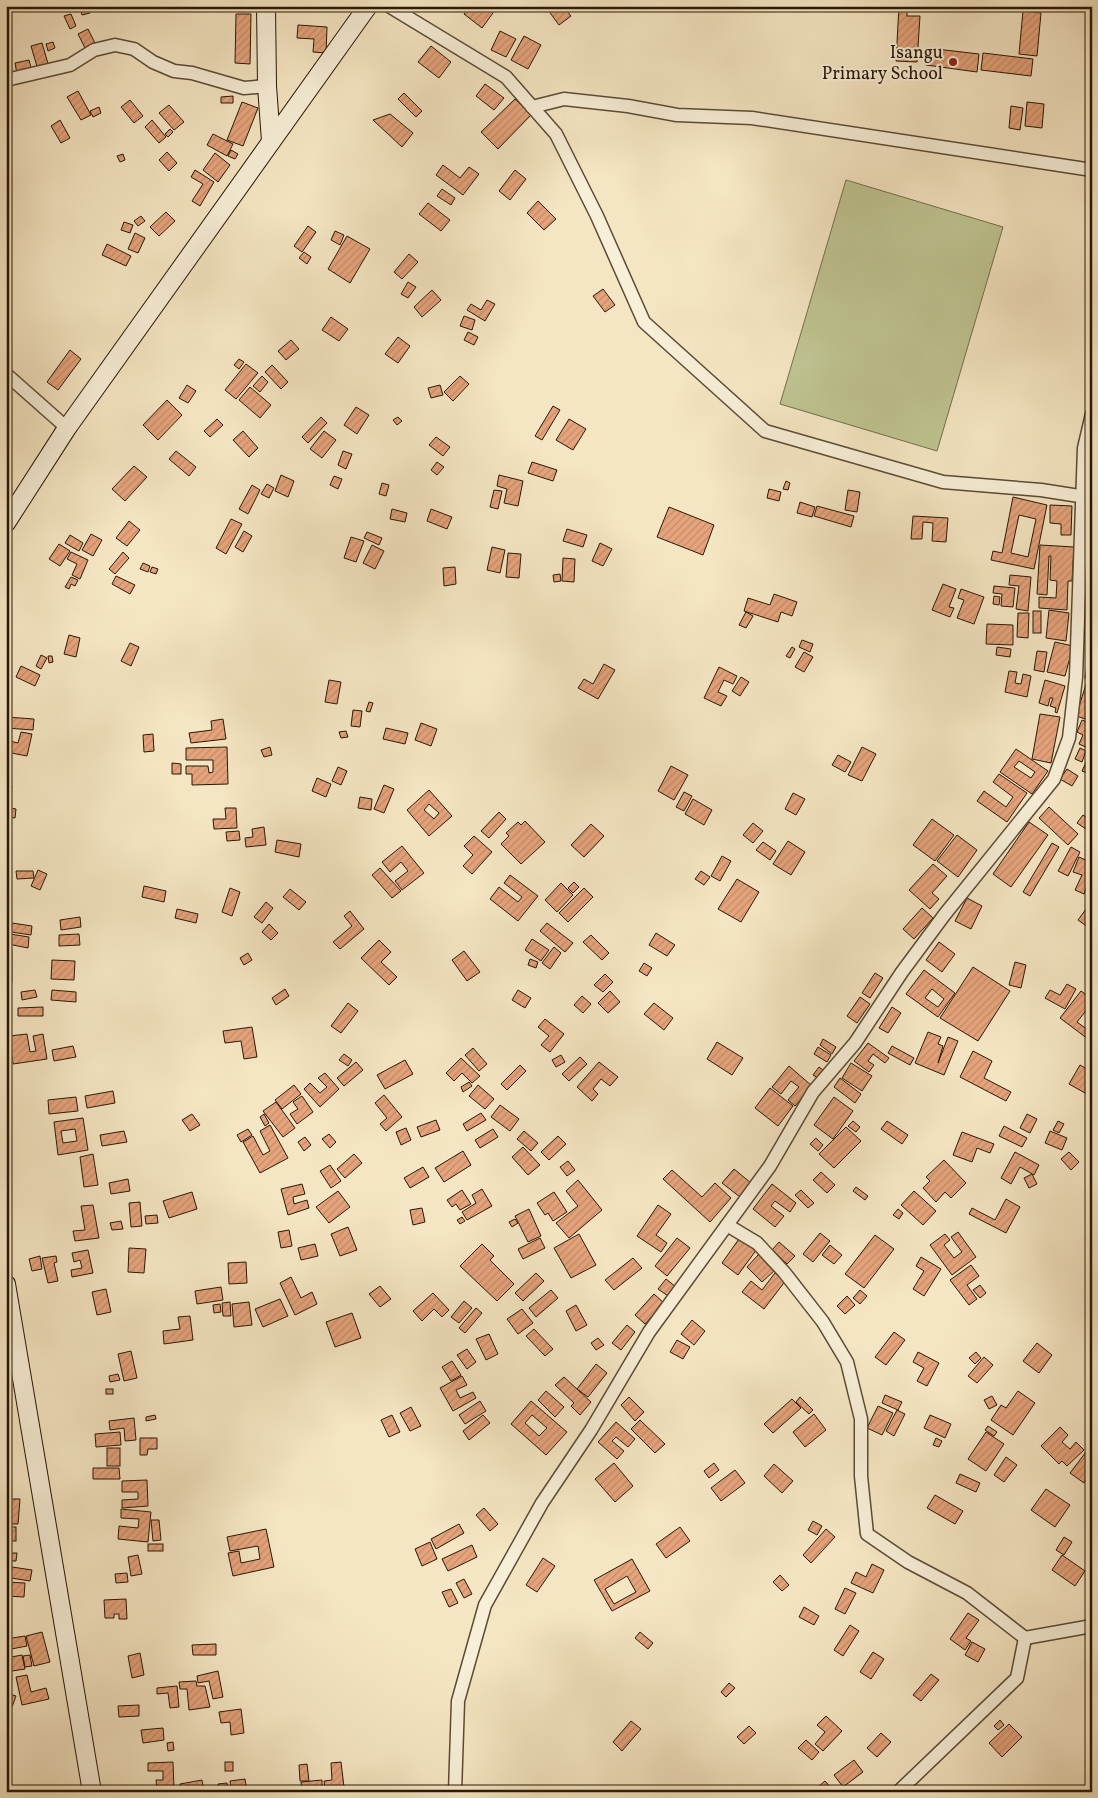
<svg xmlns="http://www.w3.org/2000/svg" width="1098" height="1798" font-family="Vollkorn,serif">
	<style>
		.pitch { fill: #bfc492; stroke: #746e4c }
		.building { fill: url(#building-hatch); stroke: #281705; fill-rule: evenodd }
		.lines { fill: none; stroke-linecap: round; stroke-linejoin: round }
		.street-casing { stroke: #5b4b34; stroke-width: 15 }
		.secondary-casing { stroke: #281705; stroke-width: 20 }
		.street { stroke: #f8efd8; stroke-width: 12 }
		.secondary { stroke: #f8efd8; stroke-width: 18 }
		.poi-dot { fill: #8f2418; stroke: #f8efd8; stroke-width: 2 }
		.labels { text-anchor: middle; stroke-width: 4; stroke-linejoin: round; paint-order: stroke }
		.poi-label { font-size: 18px; fill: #281705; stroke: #f8efd8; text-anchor: end }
	</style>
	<defs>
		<pattern id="building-hatch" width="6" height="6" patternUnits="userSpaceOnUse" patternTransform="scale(1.25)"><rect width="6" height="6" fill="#e6a47c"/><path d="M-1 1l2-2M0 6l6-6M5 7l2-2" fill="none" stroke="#c58c6a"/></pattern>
	</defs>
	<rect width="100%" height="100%" fill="#f5e6c3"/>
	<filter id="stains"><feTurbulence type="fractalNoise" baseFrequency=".004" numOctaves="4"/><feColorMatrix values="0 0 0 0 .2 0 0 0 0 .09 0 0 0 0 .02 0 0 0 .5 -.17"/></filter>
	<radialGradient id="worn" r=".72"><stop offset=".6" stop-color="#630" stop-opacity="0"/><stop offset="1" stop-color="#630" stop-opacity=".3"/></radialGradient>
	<polygon class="pitch" points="846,180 1003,227 937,451 780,404"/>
	<g class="building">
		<polygon points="89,6 90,13 82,15 80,8"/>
		<rect x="210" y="6" width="35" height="2"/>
		<polygon points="469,6 498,6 482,28 464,14"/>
		<polygon points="554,6 563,6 571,16 559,25 548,10"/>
		<polygon points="899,6 918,6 907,7 907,16 920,16 917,62 896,61"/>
		<polygon points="1020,6 1043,6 1043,9 1020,7"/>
		<polygon points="1023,11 1041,13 1037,56 1019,54"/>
		<polygon points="71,14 76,26 70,29 64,16"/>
		<polygon points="236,14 251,14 250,64 235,63"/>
		<polygon points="298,25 327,27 326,53 313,52 314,39 297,38"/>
		<polygon points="88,29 96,45 86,50 78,34"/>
		<polygon points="500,31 516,39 506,57 491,50"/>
		<polygon points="524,36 541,45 528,69 511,60"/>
		<polygon points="53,42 55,48 48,51 46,44"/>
		<polygon points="42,43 49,67 38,70 31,46"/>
		<polygon points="431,46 451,62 439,78 418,62"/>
		<polygon points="928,48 979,54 977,72 926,65"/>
		<polygon points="983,53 1033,59 1031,76 981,70"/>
		<polygon points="29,60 32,71 17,74 15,63"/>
		<polygon points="485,84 504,98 494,110 476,96"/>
		<polygon points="78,91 91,115 81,120 67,97"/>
		<polygon points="404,93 422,111 416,117 398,99"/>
		<polygon points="233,96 233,103 221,103 221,97"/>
		<polygon points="515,99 531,115 498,149 481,132"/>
		<polygon points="130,100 143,116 134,123 121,107"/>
		<polygon points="242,102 258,108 243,146 227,140"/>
		<polygon points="1027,102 1044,104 1042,128 1025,126"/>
		<polygon points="169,105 184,122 174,130 159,113"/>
		<polygon points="1011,106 1023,108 1020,130 1009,128"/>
		<polygon points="99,107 101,113 93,117 90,111"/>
		<polygon points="390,114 413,133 402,147 373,120"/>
		<polygon points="60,120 70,138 61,143 51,126"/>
		<polygon points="152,120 166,137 159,143 145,127"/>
		<polygon points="170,129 173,132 168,137 165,134"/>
		<polygon points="213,134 233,144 227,156 207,145"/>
		<polygon points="231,150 238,154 235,159 228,156"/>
		<polygon points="167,152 177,163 169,171 159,160"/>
		<polygon points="215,153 230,165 218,182 203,170"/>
		<polygon points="123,154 125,160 120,162 117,156"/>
		<polygon points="443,165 460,178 469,167 479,174 463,195 436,175"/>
		<polygon points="195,170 214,182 200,206 192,201 203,184 191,177"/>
		<polygon points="515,170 526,179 510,200 499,191"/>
		<polygon points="442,189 455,198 451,205 437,196"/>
		<polygon points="538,201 556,219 544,230 527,213"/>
		<polygon points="428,203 450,220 441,231 419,214"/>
		<polygon points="166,212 175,221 159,236 150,227"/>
		<polygon points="141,216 145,221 138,226 134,221"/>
		<polygon points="124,222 133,225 130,233 121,230"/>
		<polygon points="308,226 316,232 302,252 294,246"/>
		<polygon points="335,231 344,235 340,245 331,240"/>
		<polygon points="135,233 145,238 138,253 128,249"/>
		<polygon points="347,236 370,249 350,283 328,269"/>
		<polygon points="107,244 131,256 126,266 102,255"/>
		<polygon points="304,252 311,257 307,264 299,258"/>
		<polygon points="409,254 418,262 402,279 394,272"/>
		<polygon points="408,282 416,287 408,298 401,294"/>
		<polygon points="603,289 615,305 605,312 593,296"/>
		<polygon points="432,290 441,300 422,317 414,307"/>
		<polygon points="487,300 495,304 485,321 467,310 471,304 481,310"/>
		<polygon points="464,316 475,320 472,330 460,326"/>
		<polygon points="331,317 348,329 339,341 322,330"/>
		<polygon points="468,332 478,337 474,345 464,340"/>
		<polygon points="398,337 410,346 398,363 385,354"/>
		<polygon points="291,340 299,349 286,360 278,351"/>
		<polygon points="70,350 81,359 58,390 47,382"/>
		<polygon points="239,359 244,362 239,369 234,365"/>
		<polygon points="246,364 258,373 236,399 225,390"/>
		<polygon points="272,365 288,382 281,389 265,372"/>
		<polygon points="262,376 268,382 260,392 253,386"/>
		<polygon points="460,376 469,384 453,401 444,392"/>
		<polygon points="187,385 196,391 188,403 179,398"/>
		<polygon points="440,385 443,395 431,398 428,388"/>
		<polygon points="250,387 271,405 260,418 239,400"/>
		<polygon points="167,400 182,415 158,440 143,425"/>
		<polygon points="553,406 560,410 542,440 535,436"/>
		<polygon points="356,407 369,415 357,434 344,425"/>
		<polygon points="321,417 327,423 308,443 302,437"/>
		<polygon points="398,417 402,421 397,425 393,420"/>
		<polygon points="217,419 223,425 210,437 204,431"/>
		<polygon points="569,419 586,429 573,450 556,440"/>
		<polygon points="6,423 12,431 6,435"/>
		<polygon points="243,431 258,448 249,457 233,440"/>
		<polygon points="324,431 336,440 322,458 310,449"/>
		<polygon points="436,437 450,447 443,456 429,445"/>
		<polygon points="176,451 196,467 189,476 169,459"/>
		<polygon points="343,451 352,454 346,469 338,465"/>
		<polygon points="437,462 444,467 437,475 431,470"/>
		<polygon points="532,462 557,470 553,481 528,473"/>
		<polygon points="134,466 147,477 125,501 112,489"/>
		<polygon points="281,475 294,481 288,497 275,491"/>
		<polygon points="499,475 523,481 518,506 504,503 507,489 497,486"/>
		<polygon points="334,476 342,479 338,489 330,485"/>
		<polygon points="786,481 790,483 788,490 783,489"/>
		<polygon points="382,483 389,485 386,496 379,494"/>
		<polygon points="267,484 274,488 269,498 261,494"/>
		<polygon points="252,485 260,490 248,514 239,509"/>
		<polygon points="769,489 781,492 779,501 767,498"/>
		<polygon points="494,490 502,491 498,509 490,507"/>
		<polygon points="848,490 860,492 857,512 845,510"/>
		<path d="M1013 497 1047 505 1034 569 991 560 993 551 1002 553ZM1019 515 1036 519 1028 557 1011 553Z"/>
		<polygon points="800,502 815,507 812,517 797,513"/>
		<polygon points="1050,505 1072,506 1071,535 1061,535 1061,524 1050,523"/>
		<polygon points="817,506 854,516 851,527 814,516"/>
		<polygon points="669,507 714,525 703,555 657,537"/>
		<polygon points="392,509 407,513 405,522 390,519"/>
		<polygon points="431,509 452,517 447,529 427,521"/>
		<polygon points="913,516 948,518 946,542 932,541 933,523 923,522 922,539 911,539"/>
		<polygon points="231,519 242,524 226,554 216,548"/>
		<polygon points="129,521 140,530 127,546 116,538"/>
		<polygon points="567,529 587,535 583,547 563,541"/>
		<polygon points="244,531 252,536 243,552 235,547"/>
		<polygon points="367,532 382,538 379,545 364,538"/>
		<polygon points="91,534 102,540 93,556 82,550"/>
		<polygon points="70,535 83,543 79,551 65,543"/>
		<polygon points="351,537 364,541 356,562 344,558"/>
		<polygon points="600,543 612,549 603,566 592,561"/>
		<polygon points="59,544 70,551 60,566 49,559"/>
		<polygon points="372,545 384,551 375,569 363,563"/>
		<polygon points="1040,545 1074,547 1072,581 1068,581 1067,610 1039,608 1039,597 1056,598 1057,581 1050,580 1051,556 1049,556 1047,595 1037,594"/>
		<polygon points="492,547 505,550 500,573 487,570"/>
		<polygon points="71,552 88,560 80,579 72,575 77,564 67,559"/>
		<polygon points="123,552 129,558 115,574 109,569"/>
		<polygon points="508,553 521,554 519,578 506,577"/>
		<polygon points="563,558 575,559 574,582 562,581"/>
		<polygon points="143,563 150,566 148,572 140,569"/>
		<polygon points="152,567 158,569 156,574 150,572"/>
		<polygon points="455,567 456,584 444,586 443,568"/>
		<polygon points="560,574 561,581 554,582 553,575"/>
		<polygon points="1010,575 1031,577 1028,611 1016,609 1019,586 1009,585"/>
		<polygon points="116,576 135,585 130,594 112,584"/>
		<polygon points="71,577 78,580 75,586 71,584 69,589 65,587"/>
		<polygon points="1090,580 1092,580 1092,607 1089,607"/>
		<polygon points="943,584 956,589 949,607 954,608 950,617 932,610"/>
		<polygon points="994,586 1015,588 1013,607 1001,606 1002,594 993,593"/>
		<polygon points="961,589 984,597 974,624 957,618 964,600 958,598"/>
		<polygon points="774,594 797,602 792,616 781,612 778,622 744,611 748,598 770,605"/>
		<polygon points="994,596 1000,597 999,605 993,604"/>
		<polygon points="1049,610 1069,613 1066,641 1046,638"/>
		<polygon points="1089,610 1092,610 1092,620 1088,619"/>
		<rect x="1033" y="611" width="8" height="22"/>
		<polygon points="746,612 753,616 746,628 739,625"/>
		<polygon points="1018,613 1029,613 1028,638 1017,637"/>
		<polygon points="1090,621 1092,621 1092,647 1088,647"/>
		<polygon points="987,624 1013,625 1013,645 986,644"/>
		<polygon points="69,635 80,638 76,657 64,654"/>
		<polygon points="802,640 813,644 810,652 799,647"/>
		<polygon points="1055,642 1073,646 1065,676 1047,672"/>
		<polygon points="130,643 139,647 131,666 121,661"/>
		<polygon points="792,647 795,649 790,658 786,656"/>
		<polygon points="997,647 1011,649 1010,657 996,655"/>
		<polygon points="1090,648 1092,649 1092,679 1085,678"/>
		<polygon points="1037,651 1047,652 1044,672 1034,670"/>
		<polygon points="804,652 813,657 804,672 795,667"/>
		<polygon points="41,655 47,658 41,669 36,666"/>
		<polygon points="48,656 52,656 53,662 49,663"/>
		<polygon points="604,664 615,670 598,699 578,688 584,679 593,684"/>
		<polygon points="21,666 40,675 35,686 16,677"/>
		<polygon points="719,667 737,676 733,684 724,680 718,692 727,696 721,706 704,698"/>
		<polygon points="1009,671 1017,672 1015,683 1021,684 1023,674 1031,676 1027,697 1005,692"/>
		<polygon points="741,677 749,682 740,696 732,691"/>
		<polygon points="329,680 341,682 337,704 325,702"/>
		<polygon points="1045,680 1065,686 1057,713 1055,712 1056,708 1050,706 1053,698 1050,698 1048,706 1039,703"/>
		<polygon points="1087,681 1092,682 1092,721 1076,716"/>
		<polygon points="369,702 373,703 370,712 366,711"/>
		<polygon points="353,710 362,711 360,727 351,726"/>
		<polygon points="1040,714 1060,717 1051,763 1032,759"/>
		<polygon points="6,717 34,719 33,730 6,728"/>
		<polygon points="223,719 226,739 191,743 189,733 212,730 211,721"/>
		<polygon points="1082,720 1092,724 1090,749 1079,744 1083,735 1077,732"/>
		<polygon points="421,723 437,729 431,746 415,740"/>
		<polygon points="386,728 408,733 405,744 383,739"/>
		<polygon points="346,731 348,737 341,738 339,732"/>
		<polygon points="21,732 32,734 27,756 6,752 6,740 18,743"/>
		<polygon points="153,734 154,751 144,752 143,735"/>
		<polygon points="227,747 228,784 192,785 192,774 186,774 186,766 208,766 209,773 213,772 213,760 186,760 186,748"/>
		<polygon points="270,747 272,755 264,757 261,750"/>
		<polygon points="862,747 876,754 862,781 848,775"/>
		<polygon points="1080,748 1086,751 1082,762 1075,759"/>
		<path d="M1016 749 1048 771 1032 794 1000 772ZM1019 761 1035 772 1031 778 1014 767Z"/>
		<polygon points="838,755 851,762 845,772 832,765"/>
		<polygon points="1088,758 1092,759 1092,775 1082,771"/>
		<polygon points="172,763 181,764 181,774 172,774"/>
		<polygon points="671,766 688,775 674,800 658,791"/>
		<polygon points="338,767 347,771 341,785 332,781"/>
		<polygon points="1067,769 1078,776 1072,786 1060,779"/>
		<polygon points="999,774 1027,793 1007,822 977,801 984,791 1006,807 1013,797 993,782"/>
		<polygon points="317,778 331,784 326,797 312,791"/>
		<polygon points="6,780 9,781 8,785 12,786 11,792 7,792"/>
		<polygon points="384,785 394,789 384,813 374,809"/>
		<path d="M429 790 452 816 429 836 407 810ZM429 804 439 813 434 819 424 810Z"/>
		<polygon points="684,792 692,796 684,811 676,807"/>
		<polygon points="793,793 805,799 796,815 785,809"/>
		<polygon points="360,797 372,799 371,810 358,808"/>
		<polygon points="693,799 712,810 704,825 685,814"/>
		<polygon points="6,807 16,809 15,818 6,817"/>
		<polygon points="1049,807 1078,834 1068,845 1039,818"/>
		<polygon points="225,808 236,808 237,828 214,829 213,819 226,819"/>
		<polygon points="499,812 506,819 489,838 481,831"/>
		<polygon points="1083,815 1092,821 1089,831 1077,823"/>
		<polygon points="932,819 954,835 935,861 913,845"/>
		<polygon points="525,821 545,842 521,864 501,844 509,836 506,833 518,822 521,825"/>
		<polygon points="1029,822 1048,835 1011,887 993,874"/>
		<polygon points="753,823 763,831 753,843 743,835"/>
		<polygon points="591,824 604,836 584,857 571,845"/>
		<polygon points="264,827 266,845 246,847 245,838 253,837 252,829"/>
		<polygon points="239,831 240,840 227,841 226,832"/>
		<polygon points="957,835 977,850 958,877 937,861"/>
		<polygon points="474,836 492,852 472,874 463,866 473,855 464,846"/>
		<polygon points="277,840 301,844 299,857 275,852"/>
		<polygon points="788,841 805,852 791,875 773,864"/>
		<polygon points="763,842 776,851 770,860 756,850"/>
		<polygon points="1052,843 1059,847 1030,896 1023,892"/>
		<polygon points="402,846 424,873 402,890 395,881 408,871 401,862 390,872 382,862"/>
		<polygon points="1071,847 1080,852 1068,876 1058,871"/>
		<polygon points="722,856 731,861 720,881 711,876"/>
		<polygon points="1079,857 1090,862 1086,870 1092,873 1084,894 1075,890 1082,875 1073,872"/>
		<polygon points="933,864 947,876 932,893 939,899 930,909 909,890"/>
		<polygon points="380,868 401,891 392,898 372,875"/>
		<polygon points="38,870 47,874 40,890 31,886"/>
		<polygon points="16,871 33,871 34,878 17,879"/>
		<polygon points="701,871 710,877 704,885 695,879"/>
		<polygon points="510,875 538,896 518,921 490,899 499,887 518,902 522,897 504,883"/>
		<polygon points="737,879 759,892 741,922 718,909"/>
		<polygon points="574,882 579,887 573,893 568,888"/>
		<polygon points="561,883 573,895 557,912 545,900"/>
		<polygon points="144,886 166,891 164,902 142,897"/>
		<polygon points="230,888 240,892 232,916 222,912"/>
		<polygon points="584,888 593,897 568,922 559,913"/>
		<polygon points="290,889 306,902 299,910 283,897"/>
		<polygon points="967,898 982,906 971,929 955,921"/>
		<polygon points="1092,901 1092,930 1078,920"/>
		<polygon points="266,902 273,908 262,923 254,917"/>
		<polygon points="6,904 10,904 6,932"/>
		<polygon points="922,908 933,918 914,939 903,929"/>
		<polygon points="177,909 198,914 196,923 175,918"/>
		<polygon points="350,911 364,929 340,949 333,942 352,926 344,916"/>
		<polygon points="80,917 81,927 61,930 60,920"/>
		<polygon points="12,923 32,926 31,935 11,932"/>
		<polygon points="547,923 573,943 565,952 540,931"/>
		<polygon points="269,924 278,933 271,940 262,932"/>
		<polygon points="656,933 675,945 667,956 649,945"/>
		<polygon points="10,934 29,937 28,948 8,944"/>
		<polygon points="79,934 80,945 59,946 59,935"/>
		<polygon points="591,935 609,953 602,960 583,942"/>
		<polygon points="532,939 549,950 541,961 525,950"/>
		<polygon points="379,940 391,952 381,962 397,977 389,985 361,958"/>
		<polygon points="939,942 955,954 942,972 926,960"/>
		<polygon points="554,947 561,953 550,969 542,963"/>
		<rect x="6" y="950" width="6" height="32"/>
		<polygon points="464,951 480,972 467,981 452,960"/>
		<polygon points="248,953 252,960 244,965 240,958"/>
		<polygon points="530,959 538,962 536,968 528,965"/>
		<polygon points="52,960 75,961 74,980 51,979"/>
		<polygon points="1015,962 1026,965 1021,988 1009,985"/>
		<polygon points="644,963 652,968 647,976 639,971"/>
		<polygon points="973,967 1010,991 978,1041 940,1018"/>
		<path d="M924 970 955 993 938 1017 906 994ZM932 989 944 999 938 1007 925 998Z"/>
		<polygon points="875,973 883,978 870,998 862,993"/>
		<polygon points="605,974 613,982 603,992 594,985"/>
		<polygon points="1067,984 1076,989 1065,1009 1045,998 1050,990 1060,995"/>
		<polygon points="285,989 289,996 276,1005 272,998"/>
		<polygon points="35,990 37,997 22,1000 21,992"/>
		<polygon points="52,990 76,992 76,1002 51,1000"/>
		<polygon points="518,990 531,998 525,1008 512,1000"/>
		<polygon points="610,991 620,1002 608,1013 598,1003"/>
		<polygon points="1081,991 1092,999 1092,1003 1077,1022 1092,1033 1092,1042 1060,1018"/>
		<polygon points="582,996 591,1004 583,1013 574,1005"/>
		<polygon points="860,997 870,1004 857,1023 847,1016"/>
		<polygon points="348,1003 358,1011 341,1033 331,1026"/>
		<polygon points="654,1003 673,1018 664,1030 644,1014"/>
		<polygon points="43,1007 43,1016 18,1016 18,1008"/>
		<polygon points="892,1007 901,1013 888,1033 879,1028"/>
		<polygon points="545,1019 564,1034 550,1052 541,1045 549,1036 538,1027"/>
		<polygon points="252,1027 257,1057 244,1059 241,1041 225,1043 223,1031"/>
		<polygon points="928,1032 941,1037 938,1044 943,1046 938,1063 948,1037 958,1041 944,1075 915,1063"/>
		<polygon points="27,1034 30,1052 36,1051 33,1036 43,1034 47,1059 13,1064 9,1036"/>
		<polygon points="823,1039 836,1047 832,1054 820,1045"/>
		<polygon points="717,1042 743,1058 732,1075 707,1059"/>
		<polygon points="868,1043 889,1058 885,1063 873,1054 868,1061 874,1065 869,1072 854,1061"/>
		<polygon points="73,1046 76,1057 54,1061 52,1050"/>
		<polygon points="892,1046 914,1058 910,1065 888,1053"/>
		<polygon points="818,1047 831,1055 827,1062 814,1054"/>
		<polygon points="473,1048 487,1064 479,1071 465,1055"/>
		<polygon points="973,1051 992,1061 984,1078 1011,1092 1006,1101 960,1077"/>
		<polygon points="344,1054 352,1060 348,1066 339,1060"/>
		<polygon points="561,1055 565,1062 556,1067 552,1060"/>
		<polygon points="580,1057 587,1064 569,1081 562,1074"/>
		<polygon points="461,1058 480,1076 472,1083 462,1073 454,1081 446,1073"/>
		<polygon points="405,1060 413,1074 385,1089 377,1075"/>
		<polygon points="356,1062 363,1070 344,1086 337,1078"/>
		<polygon points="599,1062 618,1077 610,1086 601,1079 593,1089 598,1094 592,1101 577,1087"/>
		<polygon points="851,1063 872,1076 862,1091 842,1078"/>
		<polygon points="520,1065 526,1071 507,1090 501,1084"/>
		<polygon points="1080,1065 1092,1072 1092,1097 1069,1084"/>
		<polygon points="789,1066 812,1086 795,1106 788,1100 799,1087 791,1081 781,1094 772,1087"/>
		<polygon points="819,1067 823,1070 818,1078 813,1075"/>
		<polygon points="325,1073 339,1089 320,1107 304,1089 310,1083 320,1093 327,1087 318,1078"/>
		<polygon points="840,1078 861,1094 855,1103 834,1087"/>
		<polygon points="469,1082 472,1086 463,1092 461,1087"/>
		<polygon points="294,1085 301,1094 282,1109 275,1100"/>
		<polygon points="478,1085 494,1099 485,1109 469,1096"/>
		<polygon points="770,1088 793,1106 778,1126 755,1108"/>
		<polygon points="113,1091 115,1103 87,1108 85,1096"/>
		<polygon points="384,1095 402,1117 386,1131 380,1124 387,1118 375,1103"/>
		<polygon points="302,1096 313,1112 297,1124 290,1114 298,1109 293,1102"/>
		<polygon points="76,1097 78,1111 49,1114 48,1100"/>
		<polygon points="834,1097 853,1111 833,1139 814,1125"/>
		<polygon points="276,1102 295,1128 283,1137 263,1111"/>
		<polygon points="500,1105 519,1119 510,1131 491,1117"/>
		<polygon points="481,1113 486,1120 467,1131 463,1124"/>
		<polygon points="192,1114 200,1125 190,1131 182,1120"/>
		<polygon points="264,1114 269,1123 265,1126 260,1117"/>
		<polygon points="1027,1114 1037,1119 1030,1133 1020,1128"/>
		<path d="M83 1118 88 1150 58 1155 54 1122ZM75 1129 77 1141 63 1143 61 1131Z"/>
		<polygon points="436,1120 440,1130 421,1137 417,1127"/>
		<polygon points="853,1121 860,1127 856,1132 848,1126"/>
		<polygon points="887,1121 908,1135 902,1144 881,1129"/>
		<polygon points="1058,1121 1064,1124 1059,1133 1053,1130"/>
		<polygon points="270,1125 288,1158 260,1173 243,1142 253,1136 263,1155 270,1151 260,1131"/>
		<polygon points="1004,1126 1027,1138 1022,1147 999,1136"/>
		<polygon points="846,1127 861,1141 834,1168 819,1154"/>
		<polygon points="406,1128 411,1140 401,1145 396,1132"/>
		<polygon points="248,1129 252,1135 241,1142 237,1135"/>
		<polygon points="493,1129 498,1137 480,1148 475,1140"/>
		<polygon points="124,1131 127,1142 102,1146 100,1135"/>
		<polygon points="524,1131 538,1143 531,1151 517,1139"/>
		<polygon points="1050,1131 1067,1138 1062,1150 1045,1143"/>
		<polygon points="962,1132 994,1144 990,1153 977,1148 972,1162 953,1155"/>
		<polygon points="329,1134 336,1142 330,1148 322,1139"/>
		<polygon points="558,1136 566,1144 549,1160 541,1152"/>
		<polygon points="305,1137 311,1145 304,1151 298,1142"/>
		<polygon points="816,1138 823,1145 818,1151 810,1144"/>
		<polygon points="523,1147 540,1165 528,1175 512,1157"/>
		<polygon points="463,1151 471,1165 444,1182 435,1168"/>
		<polygon points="1015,1152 1039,1165 1034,1175 1020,1167 1011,1184 1001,1178"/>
		<polygon points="1069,1152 1079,1162 1071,1170 1061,1159"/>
		<polygon points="93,1154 98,1185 84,1187 80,1157"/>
		<polygon points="354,1154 362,1163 345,1178 337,1169"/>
		<polygon points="944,1160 966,1183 951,1198 945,1192 936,1202 923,1188 930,1181 926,1177"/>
		<polygon points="568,1161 575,1170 567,1176 560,1167"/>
		<polygon points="330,1165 341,1181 331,1188 320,1171"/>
		<polygon points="423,1167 429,1177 410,1188 404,1178"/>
		<polygon points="734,1169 751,1183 740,1197 722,1183"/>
		<polygon points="672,1170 702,1197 715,1183 731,1198 710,1222 663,1179"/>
		<polygon points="821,1172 835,1185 827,1193 813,1180"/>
		<polygon points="1032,1174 1037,1184 1029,1188 1024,1178"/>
		<polygon points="128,1179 130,1191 111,1194 109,1183"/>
		<polygon points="578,1180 602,1210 569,1238 556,1223 578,1206 566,1191"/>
		<polygon points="302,1184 305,1194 293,1197 294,1204 307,1200 309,1208 288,1215 281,1189"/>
		<polygon points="772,1184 796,1203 790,1212 775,1201 771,1206 784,1216 775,1227 753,1209"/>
		<polygon points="856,1187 868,1196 865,1200 853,1191"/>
		<polygon points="482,1189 492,1206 467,1220 462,1212 476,1203 472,1195"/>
		<polygon points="462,1190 471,1204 460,1210 456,1204 452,1207 447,1200"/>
		<polygon points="801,1190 814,1203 808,1208 795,1195"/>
		<polygon points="338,1191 350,1207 329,1223 316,1207"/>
		<polygon points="914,1191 936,1211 923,1225 901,1205"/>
		<polygon points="192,1192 197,1209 169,1218 163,1201"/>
		<polygon points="554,1192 567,1212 553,1221 548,1213 545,1215 537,1203"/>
		<polygon points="1006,1199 1020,1207 1006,1233 969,1214 972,1208 995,1220"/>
		<polygon points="140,1202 142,1226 131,1227 129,1203"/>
		<polygon points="93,1205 99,1238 75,1241 73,1231 85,1230 81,1206"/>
		<polygon points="658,1205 671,1214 656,1235 667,1243 661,1252 637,1236"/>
		<polygon points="422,1208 425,1222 413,1225 410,1210"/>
		<polygon points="529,1209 541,1236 528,1242 515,1216"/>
		<polygon points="898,1209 903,1213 899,1219 893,1215"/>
		<polygon points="157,1215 158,1223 146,1224 145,1216"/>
		<polygon points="462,1217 465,1221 460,1224 457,1220"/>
		<polygon points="515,1219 518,1223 512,1227 509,1222"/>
		<polygon points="121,1221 123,1229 112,1230 110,1223"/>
		<polygon points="348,1227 357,1250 340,1256 331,1234"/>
		<polygon points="289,1230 292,1246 281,1248 278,1232"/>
		<polygon points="958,1232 976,1257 952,1275 930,1245 945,1234 950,1240 944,1245 954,1258 962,1252 951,1237"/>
		<polygon points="820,1233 830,1241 813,1262 803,1254"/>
		<polygon points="579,1234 596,1265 571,1278 554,1248"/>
		<polygon points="875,1235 894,1249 864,1288 845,1274"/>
		<polygon points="741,1236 757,1249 738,1275 722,1263"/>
		<polygon points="540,1238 545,1248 523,1259 518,1249"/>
		<polygon points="677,1238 690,1248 667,1276 655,1266"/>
		<polygon points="779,1242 795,1256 787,1264 772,1250"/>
		<polygon points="315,1244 318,1256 301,1260 298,1248"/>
		<polygon points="482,1244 494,1256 490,1260 514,1284 497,1301 460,1266"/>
		<polygon points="830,1245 842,1255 834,1264 822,1255"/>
		<polygon points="129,1248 146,1249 144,1273 128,1272"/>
		<polygon points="88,1250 93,1273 72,1277 71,1270 82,1268 80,1260 74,1262 72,1253"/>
		<polygon points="759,1254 775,1270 762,1282 747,1267"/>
		<polygon points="40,1256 42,1269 32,1271 29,1259"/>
		<polygon points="56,1256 57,1262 54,1263 58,1281 48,1283 42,1258"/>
		<polygon points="921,1257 941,1269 924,1296 913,1289 924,1271 916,1266"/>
		<polygon points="633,1258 642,1268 614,1290 605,1280"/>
		<polygon points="246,1262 247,1283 229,1284 228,1263"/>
		<polygon points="971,1265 979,1276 967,1285 977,1299 969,1305 950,1280"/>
		<polygon points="536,1273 544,1281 523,1301 515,1293"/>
		<polygon points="775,1273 786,1280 764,1309 742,1292 751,1281 762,1290"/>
		<polygon points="291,1277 301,1298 312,1292 317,1304 295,1315 280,1283"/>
		<polygon points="666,1279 676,1287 668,1296 658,1289"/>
		<polygon points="980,1285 986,1293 980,1298 973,1290"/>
		<polygon points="380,1286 391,1299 380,1307 369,1294"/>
		<polygon points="221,1287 223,1300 197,1304 195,1291"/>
		<polygon points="106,1289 111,1312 97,1315 92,1292"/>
		<polygon points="551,1290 558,1298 536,1317 529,1308"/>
		<polygon points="860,1290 867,1296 860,1304 853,1298"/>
		<polygon points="433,1293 449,1310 442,1317 434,1309 422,1321 413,1311"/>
		<polygon points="654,1294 664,1303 645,1324 635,1315"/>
		<polygon points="847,1296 855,1305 845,1314 837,1306"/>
		<polygon points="280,1299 288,1316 263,1327 255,1309"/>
		<polygon points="464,1301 472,1308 459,1323 451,1317"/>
		<polygon points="230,1302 231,1316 223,1316 222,1303"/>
		<polygon points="249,1302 252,1325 234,1327 232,1304"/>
		<polygon points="220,1304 221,1312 214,1313 213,1305"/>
		<polygon points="576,1305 587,1325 576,1331 566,1311"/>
		<polygon points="476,1308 482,1313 465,1333 459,1328"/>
		<polygon points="522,1309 533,1323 518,1334 507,1319"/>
		<polygon points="352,1313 361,1338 335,1347 326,1322"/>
		<polygon points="190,1316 193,1340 164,1344 163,1331 180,1329 178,1317"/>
		<polygon points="692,1320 705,1331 694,1345 681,1334"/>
		<polygon points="627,1325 635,1332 621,1350 612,1343"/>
		<polygon points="534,1329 553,1349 545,1356 526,1336"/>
		<polygon points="894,1332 905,1340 886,1365 875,1357"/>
		<polygon points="489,1334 498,1354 486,1360 476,1339"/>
		<polygon points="598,1338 604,1345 596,1350 591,1343"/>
		<polygon points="677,1340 690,1347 683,1359 670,1352"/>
		<polygon points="1037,1343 1052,1355 1039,1373 1023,1361"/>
		<polygon points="467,1349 476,1362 467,1369 457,1355"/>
		<polygon points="131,1351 137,1378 124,1381 118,1354"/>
		<polygon points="918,1352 939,1363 927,1386 917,1381 924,1368 913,1362"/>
		<polygon points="976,1352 981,1358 975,1364 969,1358"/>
		<polygon points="984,1357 993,1365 977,1383 968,1376"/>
		<polygon points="452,1361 461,1375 451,1381 442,1367"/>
		<polygon points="596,1364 607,1373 588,1397 577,1389"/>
		<polygon points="118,1374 120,1380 110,1382 109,1376"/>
		<polygon points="462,1376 467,1385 456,1390 460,1398 473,1392 476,1398 453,1411 440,1388"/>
		<polygon points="564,1377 591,1402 580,1415 571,1406 574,1403 555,1385"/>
		<rect x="106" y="1389" width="7" height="5"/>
		<polygon points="546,1391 564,1407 555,1417 538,1400"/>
		<polygon points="1018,1391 1035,1403 1013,1435 991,1420 1001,1405 1006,1408"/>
		<polygon points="885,1395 902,1402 898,1410 882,1403"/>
		<polygon points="992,1396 997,1405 989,1409 984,1400"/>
		<polygon points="629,1397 644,1412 635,1421 621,1405"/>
		<polygon points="800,1397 813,1410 809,1414 796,1402"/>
		<polygon points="792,1399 801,1408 773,1433 764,1424"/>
		<polygon points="480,1401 486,1411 465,1424 459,1415"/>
		<path d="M531 1401 567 1432 546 1455 511 1424ZM532 1415 547 1428 539 1436 525 1423Z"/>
		<polygon points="878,1406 893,1413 882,1435 867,1428"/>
		<polygon points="411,1407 421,1426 410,1431 400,1413"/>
		<polygon points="897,1410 905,1414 894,1436 886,1431"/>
		<polygon points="814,1414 826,1430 805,1447 793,1432"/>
		<polygon points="155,1415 156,1419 146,1421 146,1417"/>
		<polygon points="392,1415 400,1432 389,1437 381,1420"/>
		<polygon points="483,1415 490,1423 469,1440 463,1431"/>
		<polygon points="930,1415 951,1424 945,1438 924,1428"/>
		<polygon points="134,1418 136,1440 125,1441 124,1428 110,1430 109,1421"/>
		<polygon points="640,1420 665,1444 655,1453 631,1429"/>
		<polygon points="616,1422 635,1439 628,1447 616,1437 612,1441 624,1451 617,1459 598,1442"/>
		<polygon points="988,1426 997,1432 994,1436 985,1430"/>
		<polygon points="1060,1427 1068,1435 1062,1442 1070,1449 1076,1442 1084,1450 1067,1466 1062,1461 1059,1464 1041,1446"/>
		<polygon points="120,1432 121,1445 96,1447 95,1434"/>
		<polygon points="986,1432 1004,1444 986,1471 968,1459"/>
		<polygon points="140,1438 157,1438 157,1449 148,1449 147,1455 140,1455"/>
		<polygon points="936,1438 942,1441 939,1447 933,1445"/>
		<polygon points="1092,1444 1092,1472 1084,1483 1070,1473"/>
		<rect x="107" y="1448" width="13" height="18"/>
		<polygon points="1006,1457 1017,1465 1004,1482 994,1475"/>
		<polygon points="614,1463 633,1486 615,1502 595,1479"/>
		<polygon points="714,1463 719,1470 709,1478 704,1471"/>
		<polygon points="774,1464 793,1481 782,1493 764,1476"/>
		<polygon points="93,1468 119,1468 120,1479 93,1479"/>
		<polygon points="735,1470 745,1483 721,1501 711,1488"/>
		<polygon points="960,1474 980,1483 976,1492 956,1483"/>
		<polygon points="147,1480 148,1506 122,1508 122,1500 138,1499 138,1492 122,1492 122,1481"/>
		<polygon points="1046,1489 1070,1505 1055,1527 1031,1510"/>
		<polygon points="935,1495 963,1511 955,1524 927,1508"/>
		<polygon points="6,1499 20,1499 18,1524 6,1524"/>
		<polygon points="484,1508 498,1524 490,1531 476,1515"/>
		<polygon points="121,1509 151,1512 148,1542 118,1539 119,1526 138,1528 139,1519 121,1518"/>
		<polygon points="151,1520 159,1520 161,1540 153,1541"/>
		<polygon points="813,1521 822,1526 817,1535 808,1530"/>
		<polygon points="459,1524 464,1533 436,1549 431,1539"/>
		<rect x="6" y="1527" width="10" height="14"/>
		<polygon points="680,1527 690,1541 666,1558 656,1544"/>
		<polygon points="266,1529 274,1567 233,1576 228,1553 239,1551 241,1563 260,1559 258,1546 230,1551 227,1537"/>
		<polygon points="826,1529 835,1537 811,1563 803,1555"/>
		<polygon points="1064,1537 1072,1542 1064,1555 1056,1550"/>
		<polygon points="430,1542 437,1559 422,1566 415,1549"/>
		<rect x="148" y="1544" width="15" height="7"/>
		<polygon points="472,1545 477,1557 448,1571 442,1559"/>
		<polygon points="9,1553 17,1553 16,1561 8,1561"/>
		<polygon points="138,1555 142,1574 131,1576 128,1557"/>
		<polygon points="1062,1555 1085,1571 1075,1586 1052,1570"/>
		<polygon points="543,1558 555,1566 537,1592 526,1585"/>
		<path d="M632 1559 650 1591 612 1611 594 1580ZM627 1576 636 1592 614 1604 605 1589Z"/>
		<polygon points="872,1564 884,1570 873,1593 851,1583 856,1572 866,1577"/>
		<polygon points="12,1567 32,1570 30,1581 11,1578"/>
		<polygon points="127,1573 128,1582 116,1583 115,1574"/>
		<polygon points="780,1575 789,1585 782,1591 773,1582"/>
		<polygon points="464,1579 472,1594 464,1598 456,1583"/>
		<polygon points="6,1582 25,1583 24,1597 6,1596"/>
		<polygon points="845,1588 856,1593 845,1614 835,1609"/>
		<polygon points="451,1589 458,1603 449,1607 442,1592"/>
		<polygon points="126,1599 127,1619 119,1619 119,1614 114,1614 114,1618 105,1618 104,1600"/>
		<polygon points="804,1607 819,1616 814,1625 799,1617"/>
		<polygon points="968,1613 979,1620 966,1638 971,1641 965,1650 950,1639"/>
		<polygon points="850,1625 859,1631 843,1656 834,1650"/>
		<polygon points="42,1632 50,1662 34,1666 26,1636"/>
		<polygon points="640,1632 653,1643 648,1649 635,1638"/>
		<polygon points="25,1636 27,1646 6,1650 6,1639"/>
		<polygon points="972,1642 985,1649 978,1662 965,1655"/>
		<polygon points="216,1644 216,1655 193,1655 192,1645"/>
		<polygon points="873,1652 884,1659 871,1679 860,1672"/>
		<polygon points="140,1653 144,1675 132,1678 128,1656"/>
		<polygon points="22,1655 25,1669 6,1672 6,1658"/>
		<polygon points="30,1655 32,1666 25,1667 23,1656"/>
		<polygon points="218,1671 223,1697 213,1699 209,1681 198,1683 197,1676"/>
		<polygon points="931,1674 939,1680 921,1701 913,1695"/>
		<polygon points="27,1675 31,1692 46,1688 49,1699 22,1705 16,1677"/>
		<polygon points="196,1681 197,1686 205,1686 210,1707 189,1710 187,1689 180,1689 179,1682"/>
		<polygon points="729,1683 735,1688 726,1697 721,1692"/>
		<polygon points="177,1686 179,1707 170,1708 168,1693 157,1694 157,1688"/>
		<polygon points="6,1693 16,1696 6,1724"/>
		<polygon points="139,1705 139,1716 119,1717 118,1706"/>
		<polygon points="241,1709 244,1733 231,1735 230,1722 221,1723 219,1712"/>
		<polygon points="826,1716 842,1731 823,1751 815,1744 825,1732 817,1725"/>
		<polygon points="1000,1720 1004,1725 998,1730 994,1726"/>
		<polygon points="631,1721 641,1729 622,1751 613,1742"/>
		<polygon points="1009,1724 1022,1737 1002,1757 989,1743"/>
		<polygon points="749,1726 756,1733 744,1744 737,1737"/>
		<polygon points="163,1728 164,1740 143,1743 141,1730"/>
		<polygon points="881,1733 891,1742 877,1757 867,1748"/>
		<polygon points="806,1740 819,1752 812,1760 798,1748"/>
		<polygon points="173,1742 174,1750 168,1751 167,1743"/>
		<polygon points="854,1760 863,1772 843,1787 834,1775"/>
		<polygon points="173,1762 174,1789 157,1789 156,1780 163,1780 163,1771 148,1771 148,1763"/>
		<rect x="225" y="1762" width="8" height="9"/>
		<polygon points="341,1762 344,1787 325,1789 324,1781 332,1780 331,1763"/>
		<polygon points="307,1764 309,1781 300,1781 299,1765"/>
		<polygon points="245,1779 247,1792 239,1792 239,1787 231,1788 230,1781"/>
		<polygon points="202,1780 204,1792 181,1792 180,1784"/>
		<polygon points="322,1780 322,1790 302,1792 301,1782"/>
		<polygon points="825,1781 832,1789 829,1792 812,1792"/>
		<polygon points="227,1783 228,1792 219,1792 218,1784"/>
	</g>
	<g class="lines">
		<defs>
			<g id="street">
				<polyline points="389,6 506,77 556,134 597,216 644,322 765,431 943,482 1041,490 1092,498"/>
				<polyline points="6,80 70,65 94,50 115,45 134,49 153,62 174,71 192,73 244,88 267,86"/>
				<polyline points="532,107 564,99 628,106 677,115 752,118 1092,170"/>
				<polyline points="6,374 67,428"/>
				<polyline points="727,1225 757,1243 784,1272 823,1322 847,1362 861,1419 861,1476 867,1534 908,1562 967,1593 1025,1638 1092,1626"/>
				<polyline points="455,1792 458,1701 485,1605 542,1503 591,1430 649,1332 770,1166 813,1092 855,1043 902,972 945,914 1054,779 1069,738 1076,677 1084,448 1092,414"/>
				<polyline points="898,1792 1017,1678 1025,1638"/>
			</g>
			<g id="secondary">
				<polyline points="266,6 267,86 271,141"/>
				<polyline points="6,523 67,428 368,6"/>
				<polyline points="6,1284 92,1792"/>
			</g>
		</defs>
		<use href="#street" class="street-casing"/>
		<use href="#secondary" class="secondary-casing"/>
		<use href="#street" class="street"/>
		<use href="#secondary" class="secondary"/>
	</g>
	<circle class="poi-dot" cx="953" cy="62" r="5"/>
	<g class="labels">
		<g class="poi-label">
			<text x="943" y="58">Isangu<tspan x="943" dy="21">Primary School</tspan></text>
		</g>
	</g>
	<rect width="1098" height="1798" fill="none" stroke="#f5e6c3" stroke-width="25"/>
	<rect x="8" y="8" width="1083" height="1783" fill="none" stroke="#281705" stroke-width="2.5"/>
	<rect x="12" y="12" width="1073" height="1773" fill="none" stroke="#281705"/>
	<rect width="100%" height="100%" filter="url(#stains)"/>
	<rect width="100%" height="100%" fill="url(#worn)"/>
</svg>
